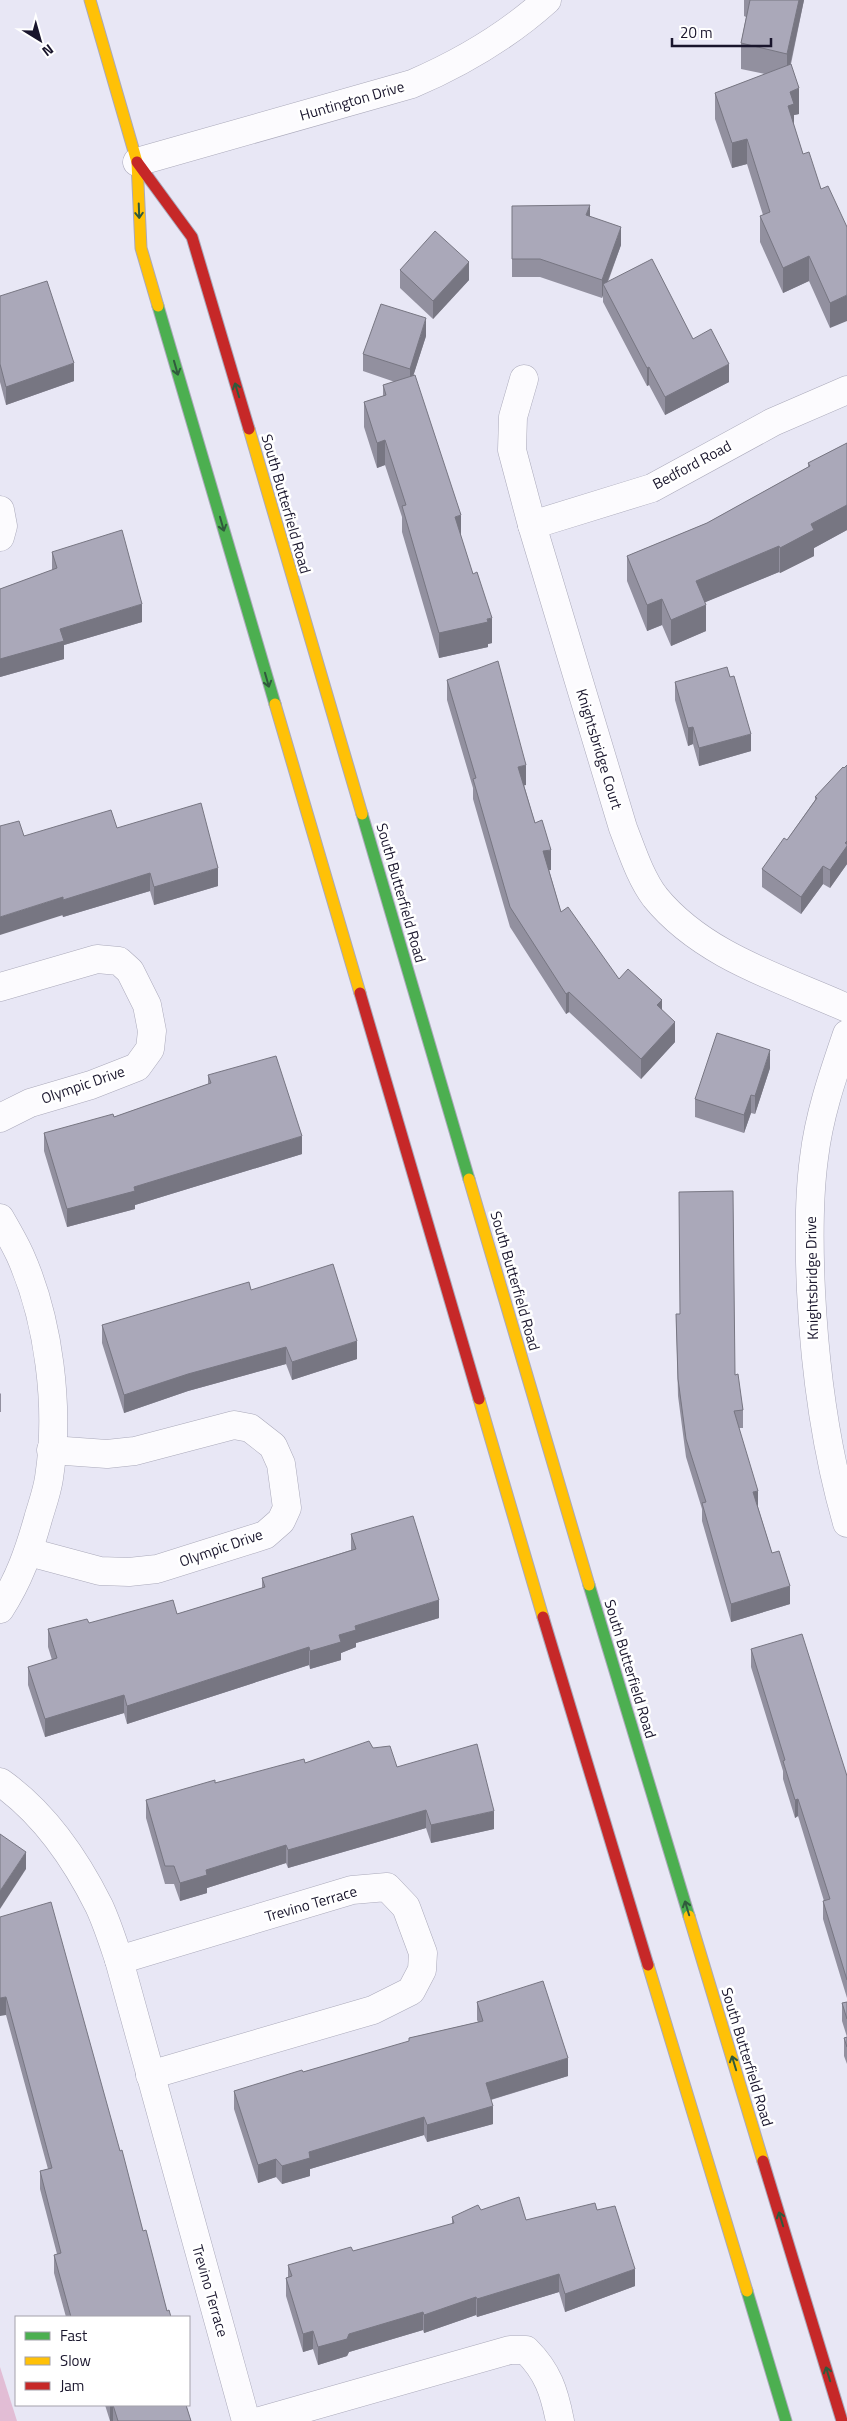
<svg xmlns="http://www.w3.org/2000/svg" width="847" height="2421" font-family="'Titillium Web',sans-serif">
	<style>
		.green { fill: #e2bdd5 }
		.lines { fill: none; stroke-linecap: round; stroke-linejoin: round }
		.street-casing { stroke: #aaa9ba; stroke-width: 29 }
		.fast-casing { stroke: #aaa9ba; stroke-width: 13 }
		.slow-casing { stroke: #aaa9ba; stroke-width: 13 }
		.jam-casing { stroke: #aaa9ba; stroke-width: 13 }
		.street { stroke: #fcfbfe; stroke-width: 28 }
		.fast { stroke: #4caf50; stroke-width: 11 }
		.slow { stroke: #ffc107; stroke-width: 11 }
		.jam { stroke: #c62828; stroke-width: 11 }
		.wall { fill: #92909f }
		.shaded-wall { fill: #777682 }
		.building { fill: #aaa8b9; stroke: #777682 }
		.oneway { stroke: #305a3c }
		.labels { text-anchor: middle; stroke-width: 5; stroke-linejoin: round; paint-order: stroke }
		.street-label { font-size: 15px; fill: #19152c; stroke: #fff }
	</style>
	<rect width="100%" height="100%" fill="#e8e7f5"/>
	<polygon class="green" points="0,2367 17,2421 0,2421"/>
	<g class="lines">
		<defs>
			<g id="street">
				<path d="M137 162 412 84C461 63 507 36 547 0"/>
				<path d="M524 379 513 417 512 450 532 525 623 828C632 851 640 877 655 897 703 956 780 978 847 1008"/>
				<polyline points="0,510 3,526 0,537"/>
				<polyline points="532,525 652,488 773,422 847,390"/>
				<polyline points="0,987 97,959 119,961 130,971 147,1005 152,1031 150,1049 137,1067 91,1085 30,1103 0,1118"/>
				<path d="M847 1034C833 1075 819 1115 814 1158 808 1202 809 1247 811 1291 815 1371 825 1447 847 1523"/>
				<path d="M0 1218C7 1230 14 1242 20 1255 49 1320 60 1407 49 1478 47 1492 42 1505 38 1519 29 1551 19 1580 0 1609"/>
				<polyline points="29,1552 100,1571 129,1572 157,1569 265,1535 281,1521 287,1508 281,1464 273,1446 250,1428 234,1425 135,1451 107,1454 51,1450"/>
				<path d="M0 1782C43 1812 76 1860 99 1906 107 1923 113 1942 119 1960L246 2421"/>
				<polyline points="119,1960 352,1890 387,1887 406,1907 423,1953 422,1970 411,1991 373,2010 150,2075"/>
				<path d="M260 2421 510 2350H526C548 2372 554 2391 560 2421"/>
			</g>
			<g id="fast">
				<polyline points="158,306 275,704"/>
				<polyline points="362,814 469,1179"/>
				<polyline points="589,1585 689,1916"/>
				<polyline points="747,2291 786,2421"/>
			</g>
			<g id="slow">
				<polyline points="90,0 137,162 141,248 158,306"/>
				<polyline points="249,429 362,814"/>
				<polyline points="275,704 360,993"/>
				<polyline points="469,1179 589,1585"/>
				<polyline points="479,1399 543,1617"/>
				<polyline points="689,1916 763,2161"/>
				<polyline points="648,1965 747,2291"/>
			</g>
			<g id="jam">
				<polyline points="137,162 192,237 249,429"/>
				<polyline points="360,993 479,1399"/>
				<polyline points="543,1617 648,1965"/>
				<polyline points="763,2161 842,2421"/>
			</g>
		</defs>
		<use href="#street" class="street-casing"/>
		<use href="#fast" class="fast-casing"/>
		<use href="#slow" class="slow-casing"/>
		<use href="#jam" class="jam-casing"/>
		<use href="#street" class="street"/>
		<use href="#fast" class="fast"/>
		<use href="#slow" class="slow"/>
		<use href="#jam" class="jam"/>
	</g>
	<g class="wall">
		<polygon points="744,0 804,0 791,64 799,114 794,115 794,126 803,154 821,189 847,227 830,328 809,281 783,293 760,242 760,216 763,215 747,164 732,168 715,119 715,93 765,74 741,69 741,43 746,17 744,16"/>
		<polygon points="512,206 590,216 621,245 608,282 693,339 729,382 665,415 649,385 647,386 603,302 603,295 602,298 540,277 512,277"/>
		<polygon points="400,270 469,280 433,319 400,288"/>
		<polygon points="0,296 74,381 6,405 0,382"/>
		<polygon points="426,336 413,376 461,537 492,643 488,644 488,647 439,658 402,532 402,517 385,465 377,468 364,427 364,402 383,396 383,385 395,382 363,371 363,354"/>
		<polygon points="847,443 847,530 814,548 814,556 780,573 779,572 705,602 706,631 671,646 662,625 647,631 627,581 627,556 707,523 808,467 808,463"/>
		<polygon points="52,552 142,622 64,645 64,659 0,677 0,589 52,570"/>
		<polygon points="447,680 526,785 524,785 535,823 551,870 549,870 561,912 619,979 675,1042 641,1079 569,1012 566,1014 510,927 473,799 473,788 447,700"/>
		<polygon points="675,682 751,751 699,766 693,744 688,746 675,700"/>
		<polygon points="847,765 847,864 830,888 823,884 801,914 762,887 762,869 787,840 815,800 815,797"/>
		<polygon points="117,828 218,886 154,905 150,891 63,917 24,836"/>
		<polygon points="770,1068 755,1114 751,1113 744,1133 695,1117 695,1099"/>
		<polygon points="208,1075 302,1154 135,1205 135,1209 67,1227 44,1151 44,1133 114,1117 208,1084"/>
		<polygon points="251,1290 357,1359 292,1380 286,1364 188,1391 124,1413 102,1343 102,1325"/>
		<polygon points="676,1314 735,1375 743,1410 743,1428 739,1428 758,1507 772,1553 790,1604 731,1622 702,1521 702,1509 686,1457 678,1396"/>
		<polygon points="0,1393 1,1394 1,1412 0,1412"/>
		<polygon points="351,1534 439,1618 356,1643 356,1647 341,1653 341,1660 310,1669 309,1665 127,1724 124,1713 45,1737 28,1685 28,1667 52,1660 48,1647 48,1629 89,1623 177,1614 262,1588 262,1578 351,1550"/>
		<polygon points="751,1649 847,1776 847,1998 823,1919 823,1901 824,1901 798,1816 795,1818 783,1779 783,1771 751,1667"/>
		<polygon points="373,1748 397,1767 494,1829 431,1843 426,1828 288,1868 286,1863 207,1888 207,1893 180,1901 174,1884 165,1884 146,1818 146,1800 215,1783"/>
		<polygon points="0,1917 120,2151 143,2231 167,2311 171,2317 66,2317 54,2273 54,2255 57,2254 40,2189 40,2171 48,2169 6,2015"/>
		<polygon points="477,2002 568,2076 491,2100 493,2124 427,2142 424,2135 310,2169 310,2176 282,2184 276,2177 258,2183 234,2109 234,2091 303,2072 409,2042 409,2038 478,2022 477,2020"/>
		<polygon points="847,2002 847,2037 842,2021 842,2003"/>
		<polygon points="847,2037 847,2064 844,2056 844,2038"/>
		<polygon points="481,2210 526,2220 597,2210 635,2286 565,2312 559,2292 477,2317 476,2315 424,2333 423,2330 349,2352 347,2356 318,2365 313,2349 303,2352 286,2296 286,2278 288,2277 288,2265 353,2251 452,2224 452,2217"/>
		<polygon points="105,2405 186,2405 191,2421 110,2421"/>
	</g>
	<g class="shaded-wall">
		<polygon points="799,0 804,0 787,79 787,54"/>
		<polygon points="799,88 799,114 794,115 794,130 788,106 790,92"/>
		<polygon points="747,139 747,164 732,168 732,143"/>
		<polygon points="590,205 590,223 586,215"/>
		<polygon points="621,227 621,245 605,288 603,284 603,295 602,298 602,280"/>
		<polygon points="809,256 809,281 783,293 783,268"/>
		<polygon points="469,262 469,280 433,319 433,301"/>
		<polygon points="847,295 847,321 830,328 830,303"/>
		<polygon points="426,318 426,336 410,386 410,369"/>
		<polygon points="74,363 74,381 6,405 6,387"/>
		<polygon points="729,364 729,382 665,415 665,397"/>
		<polygon points="649,367 649,385 647,386 647,368"/>
		<polygon points="385,440 385,465 377,468 377,443"/>
		<polygon points="847,505 847,530 814,548 814,556 780,573 780,548 811,524"/>
		<polygon points="461,515 461,540 455,517"/>
		<polygon points="779,546 779,572 696,606 696,581"/>
		<polygon points="662,599 662,625 647,631 647,605"/>
		<polygon points="142,604 142,622 64,645 64,659 0,677 0,659 60,629"/>
		<polygon points="706,605 706,631 671,646 671,620"/>
		<polygon points="492,618 492,643 488,644 488,647 439,658 439,633"/>
		<polygon points="693,727 693,744 688,746 688,728"/>
		<polygon points="751,734 751,751 699,766 699,748"/>
		<polygon points="526,765 526,785 518,787 518,767"/>
		<polygon points="847,841 847,864 830,888 830,870"/>
		<polygon points="551,850 551,870 543,871 543,851"/>
		<polygon points="823,866 823,884 801,914 801,897"/>
		<polygon points="218,868 218,886 154,905 154,887"/>
		<polygon points="150,873 150,891 63,917 63,900"/>
		<polygon points="63,897 63,915 0,935 0,917"/>
		<polygon points="569,992 569,1012 566,1014 566,994"/>
		<polygon points="662,1000 662,1020 657,1005"/>
		<polygon points="675,1022 675,1042 641,1079 641,1059"/>
		<polygon points="770,1050 770,1068 755,1114 755,1096"/>
		<polygon points="751,1095 751,1113 744,1133 744,1115"/>
		<polygon points="302,1136 302,1154 135,1205 135,1209 67,1227 67,1209 134,1187"/>
		<polygon points="357,1341 357,1359 292,1380 292,1362"/>
		<polygon points="286,1347 286,1364 188,1391 124,1413 124,1395 188,1374"/>
		<polygon points="758,1491 758,1508 753,1492"/>
		<polygon points="790,1586 790,1604 731,1622 731,1604"/>
		<polygon points="439,1600 439,1618 356,1643 356,1647 341,1653 341,1660 310,1669 310,1651 355,1626"/>
		<polygon points="309,1647 309,1665 127,1724 127,1706"/>
		<polygon points="124,1695 124,1713 45,1737 45,1719"/>
		<polygon points="798,1799 798,1816 795,1818 795,1800"/>
		<polygon points="426,1810 426,1828 288,1868 288,1850"/>
		<polygon points="494,1811 494,1829 431,1843 431,1825"/>
		<polygon points="286,1845 286,1863 207,1888 207,1893 180,1901 180,1883 206,1870"/>
		<polygon points="26,1852 26,1869 0,1909 0,1891"/>
		<polygon points="6,1997 6,2015 0,2016 0,1998"/>
		<polygon points="568,2058 568,2076 486,2101 486,2083"/>
		<polygon points="493,2106 493,2124 427,2142 427,2125"/>
		<polygon points="424,2117 424,2135 310,2169 310,2176 282,2184 282,2166 309,2152"/>
		<polygon points="276,2159 276,2177 258,2183 258,2165"/>
		<polygon points="635,2269 635,2286 565,2312 565,2294"/>
		<polygon points="559,2274 559,2292 477,2317 477,2299"/>
		<polygon points="476,2297 476,2315 424,2333 424,2315"/>
		<polygon points="423,2312 423,2330 349,2352 347,2356 318,2365 318,2347 349,2334"/>
		<polygon points="313,2331 313,2349 303,2352 303,2334"/>
		<rect x="110" y="2405" width="3" height="16"/>
	</g>
	<g class="building">
		<polygon points="750,0 799,0 787,54 741,43"/>
		<polygon points="791,64 799,88 790,92 794,104 788,106 803,154 809,152 821,189 828,186 847,227 847,295 830,303 809,256 783,268 760,216 770,212 747,139 732,143 715,93"/>
		<polygon points="590,205 586,215 621,227 602,280 540,259 512,259 512,206"/>
		<polygon points="435,231 469,262 433,301 400,270"/>
		<polygon points="652,259 693,339 711,329 729,364 665,397 649,367 647,368 603,284"/>
		<polygon points="47,281 74,363 6,387 0,364 0,296"/>
		<polygon points="381,304 426,318 410,369 363,354"/>
		<polygon points="415,375 461,515 455,517 473,574 477,572 492,618 487,619 488,622 439,633 402,506 406,505 385,440 377,443 364,402 386,395 383,385"/>
		<polygon points="847,443 847,505 811,524 814,530 780,548 779,546 696,581 706,605 671,620 662,599 647,605 627,556 707,523 810,466 808,463"/>
		<polygon points="122,530 142,604 60,629 64,641 0,659 0,589 57,568 52,552"/>
		<polygon points="498,661 526,765 518,767 535,823 542,820 551,850 543,851 561,912 568,907 619,979 628,969 662,1000 657,1005 675,1022 641,1059 569,992 566,994 510,907 473,779 476,778 447,680"/>
		<polygon points="727,667 730,677 734,676 751,734 699,748 693,727 688,728 675,682"/>
		<polygon points="847,765 847,841 845,843 847,844 847,846 830,870 823,866 801,897 762,869 784,838 787,840 817,798 815,797 843,767 844,768"/>
		<polygon points="201,803 218,868 154,887 150,873 63,900 63,897 0,917 0,826 19,821 24,836 111,810 117,828"/>
		<polygon points="717,1033 770,1050 755,1096 751,1095 744,1115 695,1099"/>
		<polygon points="276,1056 302,1136 134,1187 135,1191 67,1209 44,1133 113,1114 114,1117 211,1083 208,1075"/>
		<polygon points="733,1191 735,1375 738,1374 743,1410 734,1411 758,1491 753,1492 772,1553 779,1551 790,1586 731,1604 702,1503 706,1502 686,1439 678,1379 676,1314 680,1314 679,1192"/>
		<polygon points="333,1264 357,1341 292,1362 286,1347 188,1374 124,1395 102,1325 249,1282 251,1290"/>
		<polygon points="413,1516 439,1600 355,1626 356,1630 339,1635 341,1642 310,1651 309,1647 127,1706 124,1695 45,1719 28,1667 57,1658 48,1629 87,1619 89,1623 173,1600 177,1614 265,1587 262,1578 356,1549 351,1534"/>
		<polygon points="802,1634 847,1776 847,1980 823,1901 830,1899 798,1799 795,1800 783,1761 785,1760 751,1649"/>
		<polygon points="369,1741 373,1748 390,1746 397,1767 477,1744 494,1811 431,1825 426,1810 288,1850 286,1845 206,1870 207,1875 180,1883 174,1866 165,1866 146,1800 215,1780 215,1783 304,1759 305,1763"/>
		<polygon points="0,1834 26,1852 0,1891"/>
		<polygon points="51,1902 120,2151 122,2150 143,2231 146,2230 167,2311 169,2310 171,2317 71,2317 54,2255 61,2253 40,2171 52,2168 6,1997 0,1998 0,1917"/>
		<polygon points="543,1981 568,2058 486,2083 493,2106 427,2125 424,2117 309,2152 310,2158 282,2166 276,2159 258,2165 234,2091 302,2070 303,2072 409,2041 409,2038 483,2021 477,2002"/>
		<polygon points="847,2002 847,2019 842,2003"/>
		<polygon points="847,2037 847,2047 844,2038"/>
		<polygon points="519,2197 526,2220 595,2203 597,2210 615,2206 635,2269 565,2294 559,2274 477,2299 476,2297 424,2315 423,2312 349,2334 347,2339 318,2347 313,2331 303,2334 286,2278 292,2276 288,2265 351,2247 353,2251 454,2223 452,2217 478,2205 481,2210"/>
		<polygon points="113,2405 186,2405 191,2421 118,2421"/>
	</g>
	<defs><path id="oneway-shaft" d="M-6 0H5M1.5-3L5.5 0L1.5 3" fill="none" stroke-width="1.6" stroke-linecap="round" stroke-linejoin="round" transform="scale(1.25)"/></defs>
	<g class="oneway">
		<use href="#oneway-shaft" transform="translate(139 211) rotate(88)"/>
		<use href="#oneway-shaft" transform="translate(176 368) rotate(74)"/>
		<use href="#oneway-shaft" transform="translate(237 390) rotate(-107)"/>
		<use href="#oneway-shaft" transform="translate(222 524) rotate(74)"/>
		<use href="#oneway-shaft" transform="translate(267 680) rotate(74)"/>
		<use href="#oneway-shaft" transform="translate(687 1908) rotate(-107)"/>
		<use href="#oneway-shaft" transform="translate(734 2063) rotate(-107)"/>
		<use href="#oneway-shaft" transform="translate(781 2219) rotate(-107)"/>
		<use href="#oneway-shaft" transform="translate(828 2374) rotate(-107)"/>
	</g>
	<g class="labels">
		<g class="street-label">
			<text transform="translate(352 101) rotate(-16)" y="5">Huntington Drive</text>
			<text transform="translate(692 465) rotate(-28)" y="5">Bedford Road</text>
			<text transform="translate(286 504) rotate(74)" y="5">South Butterfield Road</text>
			<text transform="translate(599 749) rotate(73)" y="5">Knightsbridge Court</text>
			<text transform="translate(401 893) rotate(74)" y="5">South Butterfield Road</text>
			<text transform="translate(83 1085) rotate(-19)" y="5">Olympic Drive</text>
			<text transform="translate(812 1278) rotate(-91)" y="5">Knightsbridge Drive</text>
			<text transform="translate(515 1281) rotate(74)" y="5">South Butterfield Road</text>
			<text transform="translate(221 1548) rotate(-19)" y="5">Olympic Drive</text>
			<text transform="translate(630 1669) rotate(73)" y="5">South Butterfield Road</text>
			<text transform="translate(311 1904) rotate(-16)" y="5">Trevino Terrace</text>
			<text transform="translate(747 2057) rotate(73)" y="5">South Butterfield Road</text>
			<text transform="translate(210 2291) rotate(74)" y="5">Trevino Terrace</text>
		</g>
	</g>
	<rect x="15" y="2316" width="175" height="90" fill="#ffffff" stroke="#a3a1ab"/>
	<rect x="25" y="2332" width="25" height="8" fill="#4caf50" stroke="#a3a1ab"/>
	<text x="60" y="2341" font-size="15" fill="#19152c">Fast</text>
	<rect x="25" y="2357" width="25" height="8" fill="#ffc107" stroke="#a3a1ab"/>
	<text x="60" y="2366" font-size="15" fill="#19152c">Slow</text>
	<rect x="25" y="2382" width="25" height="8" fill="#c62828" stroke="#a3a1ab"/>
	<text x="60" y="2391" font-size="15" fill="#19152c">Jam</text>
	<g transform="translate(40 40) rotate(143)" stroke="#ffffff" stroke-width="4" paint-order="stroke">
	<path d="M0-4L9 19L0 12L-9 19Z" fill="#19152c"/>
	<text y="-8" font-size="14" font-weight="bold" text-anchor="middle" fill="#19152c">N</text>
	</g>
	<path d="M672 38v8h99v-8" fill="none" stroke="#19152c" stroke-width="2.5"/>
	<text x="680" y="38" font-size="15" fill="#19152c" stroke="#ffffff" stroke-width="4" paint-order="stroke">20 m</text>
</svg>
